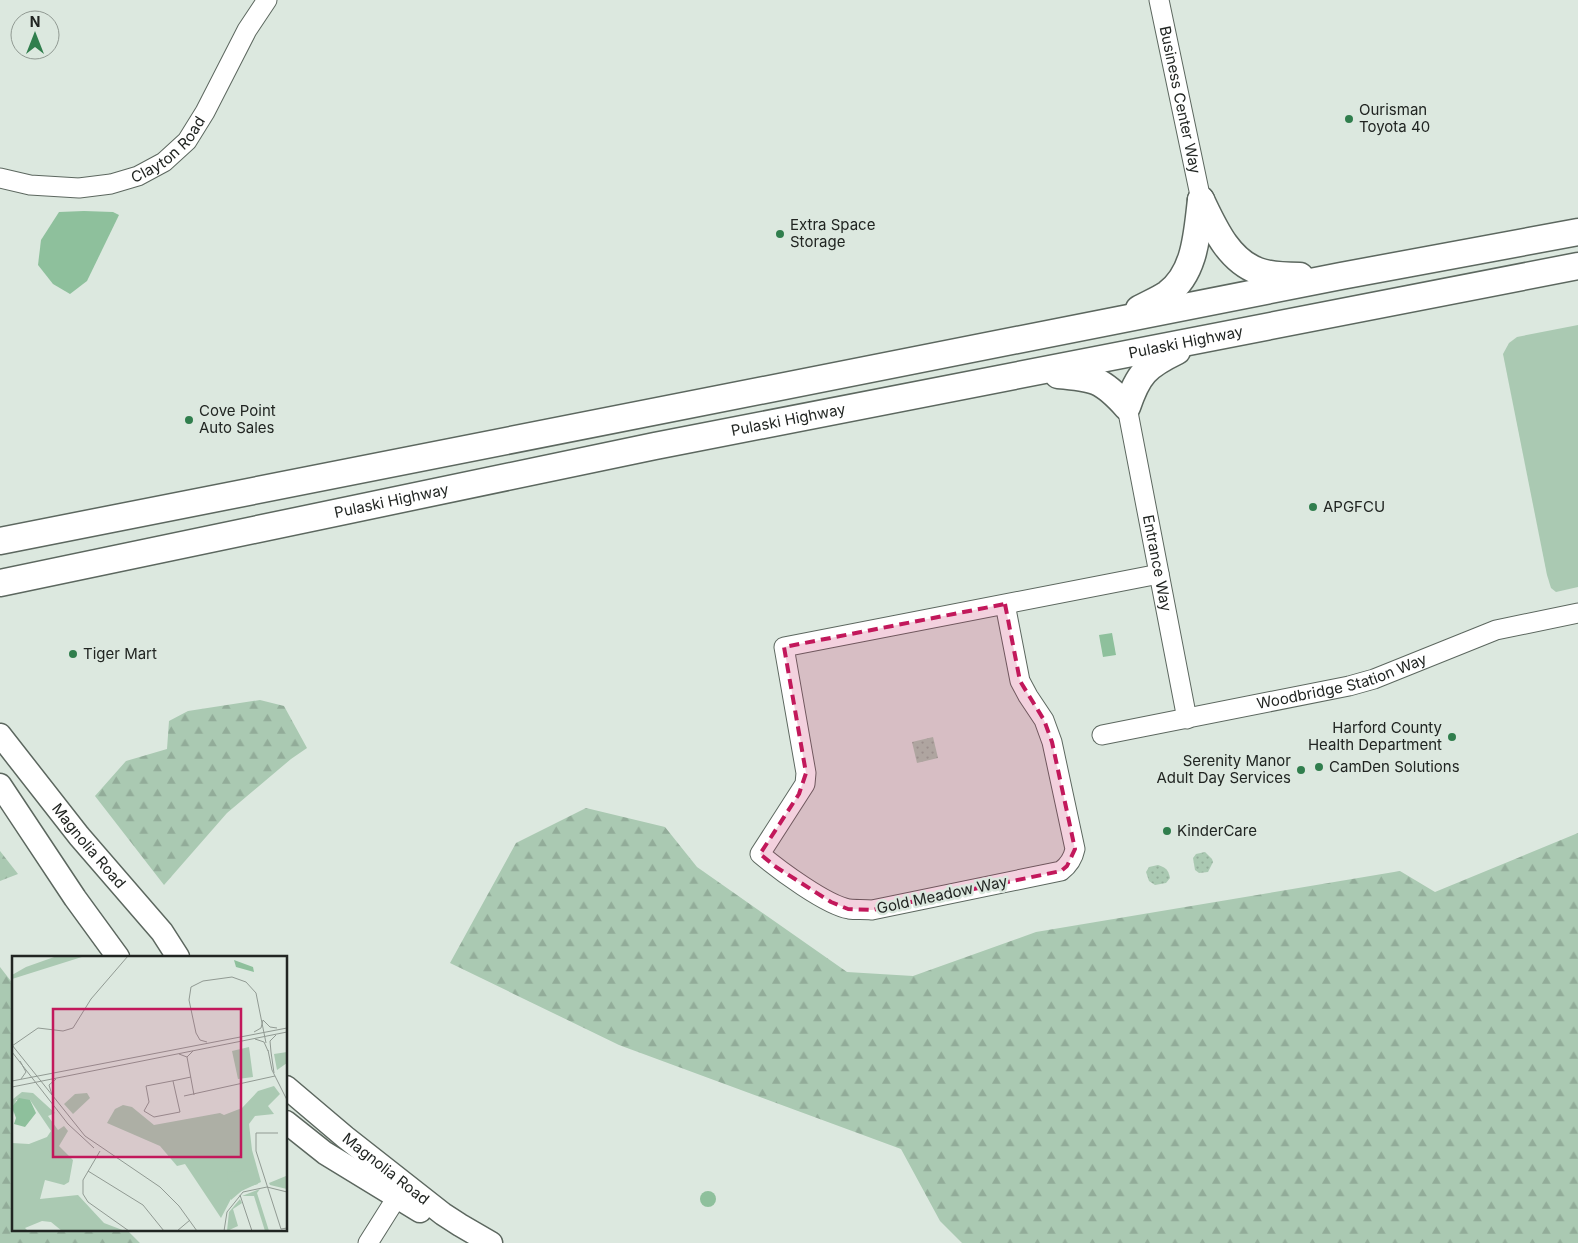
<svg xmlns="http://www.w3.org/2000/svg" width="1578" height="1243" font-family="Inter,sans-serif">
	<style>
		.grass { fill: #aac9b2 }
		.forest { fill: url(#forest-firs) }
		.park { fill: url(#park-dots) }
		.water { fill: #8ec09c }
		.lines { fill: none; stroke-linecap: round; stroke-linejoin: round }
		.minor-casing { stroke: #5c675f; stroke-width: 21 }
		.major-casing { stroke: #5c675f; stroke-width: 25 }
		.highway-casing { stroke: #5c675f; stroke-width: 29 }
		.minor { stroke: #fff; stroke-width: 19 }
		.major { stroke: #fff; stroke-width: 22 }
		.highway { stroke: #fff; stroke-width: 26 }
		.marked { fill: #c2185b; fill-opacity: 0.2; stroke: #c2185b; stroke-width: 4; stroke-dasharray: 10 6; stroke-linejoin: round }
		.poi-dot { fill: #307e4d; stroke: #dce8df; stroke-width: 2 }
		.labels { text-anchor: middle; stroke-width: 5; stroke-linejoin: round; paint-order: stroke }
		.street-label { font-size: 15px; fill: #212522; stroke: #dce8df }
		.poi-label { font-size: 15px; fill: #212522; stroke: #dce8df; text-anchor: start }
		.inset-road { fill: none; stroke: #919a93; stroke-width: 1 }
		.view { fill: #c2185b; fill-opacity: 0.15; stroke: #c2185b; stroke-width: 2.5 }
		.inset-edge { fill: none; stroke: #212522; stroke-width: 2.5 }
	</style>
	<defs>
		<pattern id="forest-firs" width="22" height="20" patternUnits="userSpaceOnUse" patternTransform="scale(1.25)"><rect width="22" height="20" fill="#aac9b2"/><path d="M5 1l3.5 6h-7zM16 11l3.5 6h-7z" fill="#92ac99"/></pattern>
		<pattern id="park-dots" width="8" height="8" patternUnits="userSpaceOnUse" patternTransform="scale(1.25)"><rect width="8" height="8" fill="#aac9b2"/><path d="M2 2h.1M6 6h.1" fill="none" stroke="#92ac99" stroke-width="1.8" stroke-linecap="round"/></pattern>
	</defs>
	<rect width="100%" height="100%" fill="#dce8df"/>
	<polygon class="grass" points="1578,325 1578,587 1556,592 1551,588 1547,575 1503,354 1509,343 1517,337"/>
	<g class="forest">
		<polygon points="260,700 284,706 307,748 291,759 227,813 164,885 95,796 126,761 167,749 169,721 188,711"/>
		<polygon points="586,808 665,827 697,867 847,972 913,976 1036,932 1400,871 1435,892 1578,833 1578,1243 962,1243 940,1221 901,1149 619,1045 450,963 516,843"/>
		<polygon points="0,851 18,874 0,881"/>
		<polygon points="0,967 14,985 14,1229 126,1229 140,1243 0,1243"/>
	</g>
	<g class="park">
		<polygon points="933,737 938,758 917,763 912,742"/>
		<polygon points="1205,852 1212,859 1213,862 1208,872 1199,873 1195,870 1193,858 1196,854"/>
		<path d="M1158 865C1166 868 1168 869 1170 878L1166 883 1155 885 1149 881 1146 872 1149 867Z"/>
	</g>
	<g class="water">
		<polygon points="84,211 113,212 119,215 87,281 70,294 53,284 38,265 41,240 59,212"/>
		<polygon points="1112,633 1116,655 1103,657 1099,635"/>
		<circle cx="708" cy="1199" r="8"/>
	</g>
	<g class="lines">
		<defs>
			<g id="minor">
				<path id="s1" d="M1159 0 1201 200"/>
				<path id="s2" d="M0 178 30 185 79 188 111 184 138 176 164 162 187 141 205 112 247 30 267 0"/>
				<path id="s3" d="M1127 407 1187 719"/>
				<path d="M1005 604 1020 681 1028 696 1044 720 1052 742 1075 849C1073 859 1069 865 1061 871L872 910C864 909 856 910 849 909 826 905 779 870 760 854L805 784 806 773 784 647 1159 574"/>
				<path id="s4" d="M1102 735 1349 686 1374 679 1496 630 1578 613"/>
				<polyline points="368,1243 397,1197"/>
			</g>
			<g id="major">
				<path id="s5" d="M0 735 79 836 162 932 178 957"/>
				<polyline points="0,785 75,898 118,957"/>
				<path id="s6" d="M286 1087 345 1137 443 1214 460 1225 491 1243"/>
				<polyline points="286,1122 325,1153 420,1211"/>
			</g>
			<g id="highway">
				<path d="M1201 200C1214 227 1228 260 1258 271 1271 276 1286 276 1300 276"/>
				<path d="M1139 309C1148 304 1158 300 1167 294 1196 273 1197 232 1201 200"/>
				<path d="M1058 375C1094 378 1102 379 1127 407 1138 374 1146 366 1177 351"/>
				<polyline points="0,541 1341,276 1578,232"/>
				<path id="s7" d="M0 583 655 446 1578 266"/>
			</g>
		</defs>
		<use href="#minor" class="minor-casing"/>
		<use href="#major" class="major-casing"/>
		<use href="#highway" class="highway-casing"/>
		<use href="#minor" class="minor"/>
		<use href="#major" class="major"/>
		<use href="#highway" class="highway"/>
	</g>
	<path class="marked" d="M1005 604 1020 681 1044 720 1052 742 1075 849 1067 866 1061 871 872 910 848 909 831 902 776 867 760 854 799 794 806 773 784 647Z"/>
	<g class="poi-dot">
		<circle cx="1349" cy="119" r="5"/>
		<circle cx="780" cy="234" r="5"/>
		<circle cx="189" cy="420" r="5"/>
		<circle cx="1313" cy="507" r="5"/>
		<circle cx="73" cy="654" r="5"/>
		<circle cx="1452" cy="737" r="5"/>
		<circle cx="1319" cy="767" r="5"/>
		<circle cx="1301" cy="770" r="5"/>
		<circle cx="1167" cy="831" r="5"/>
	</g>
	<g class="labels">
		<g class="street-label">
			<text dy="5" stroke="none"><textPath href="#s1" startOffset="102">Business Center Way</textPath></text>
			<text dy="5" stroke="none"><textPath href="#s2" startOffset="181">Clayton Road</textPath></text>
			<text dy="5" stroke="none"><textPath href="#s7" startOffset="1210">Pulaski Highway</textPath></text>
			<text dy="5" stroke="none"><textPath href="#s7" startOffset="805">Pulaski Highway</textPath></text>
			<text dy="5" stroke="none"><textPath href="#s7" startOffset="400">Pulaski Highway</textPath></text>
			<text dy="5" stroke="none"><textPath href="#s3" startOffset="159">Entrance Way</textPath></text>
			<text dy="5" stroke="none"><textPath href="#s4" startOffset="246">Woodbridge Station Way</textPath></text>
			<text dy="5" stroke="none"><textPath href="#s5" startOffset="142">Magnolia Road</textPath></text>
			<text transform="translate(942 895) rotate(-12)" y="5">Gold Meadow Way</text>
			<text dy="5" stroke="none"><textPath href="#s6" startOffset="129">Magnolia Road</textPath></text>
		</g>
		<g class="poi-label">
			<text x="1359" y="115">Ourisman<tspan x="1359" dy="17">Toyota 40</tspan></text>
			<text x="790" y="230">Extra Space<tspan x="790" dy="17">Storage</tspan></text>
			<text x="199" y="416">Cove Point<tspan x="199" dy="17">Auto Sales</tspan></text>
			<text x="1323" y="512">APGFCU</text>
			<text x="83" y="659">Tiger Mart</text>
			<text x="1442" y="733" text-anchor="end">Harford County<tspan x="1442" dy="17">Health Department</tspan></text>
			<text x="1291" y="766" text-anchor="end">Serenity Manor<tspan x="1291" dy="17">Adult Day Services</tspan></text>
			<text x="1329" y="772">CamDen Solutions</text>
			<text x="1177" y="836">KinderCare</text>
		</g>
	</g>
	<g transform="translate(12 956)">
		<rect width="275" height="275" fill="#dce8df"/>
		<path d="M237 91 241 121 226 123 220 95ZM275 96V107L265 114 262 98ZM274 220 275 233 258 229 257 227ZM248 233 245 237 257 275H253L242 240H230ZM228 243 230 247 221 253 226 270 215 275 217 256Z" fill="#aac9b2"/>
		<path d="M45 0H73L0 23V19L14 11ZM262 130 268 138 256 150 262 158 243 160 237 168 240 194 249 226 221 239 209 262 173 208 165 210 148 190 95 167 103 153 111 149 120 151 142 169 208 157 212 159 230 152 246 135ZM10 136 21 137 43 157 36 160 46 174 52 170 56 175 47 190 61 204 57 226 52 229 33 224 28 243 66 239 92 267 113 275H50L39 266 30 265 13 272 16 275H0V187L17 188 35 181 39 175 18 144H4L1 159V143ZM75 137 78 142 61 158 52 148 63 138Z" fill="#aac9b2"/>
		<path d="M242 214 246 228 233 232 219 244 215 216Z" fill="#aac9b2"/>
		<path d="M222 4 241 11 242 16 224 11ZM7 142 18 144 24 157 13 171 2 168 4 162 0 151Z" fill="#8ec09c"/>
		<path class="inset-road" d="M251 64 258 71 265 72M242 76 249 72 251 64M184 77 177 44 179 31 191 25 220 21 234 26 244 37 254 87M184 77 188 84 195 86M243 83 252 86 256 95M0 89 73 180 148 231 167 250 185 275M0 90 26 72 51 75 61 72 79 43 116 0M256 94 260 114 275 144M0 96 56 168 82 192M259 96 262 117M259 96 258 85 264 79M167 98 175 101 181 95M175 101 182 139M8 105 14 116 9 123M0 125 275 72M161 125 168 156 142 161 132 155 137 146 134 130 165 124 179 121M0 131 275 76M40 139 37 129 44 123M172 140 263 120M266 177H244V195L269 273 275 272M88 195 71 224V238L76 246 117 275M76 215 131 249 152 275M228 239 240 275M165 275 178 264M212 275 215 256 231 236 255 231 275 236"/>
		<path class="view" d="M41 53H229V201H41Z"/>
		<rect width="275" height="275" class="inset-edge"/>
	</g>
	<g transform="translate(35 35)"><circle r="24" fill="#dce8df" stroke="#919a93"/>
	<path d="M0-4L9 19L0 12L-9 19Z" fill="#307e4d"/>
	<text y="-8" font-size="14" font-weight="bold" text-anchor="middle" fill="#212522">N</text>
	</g>
</svg>
